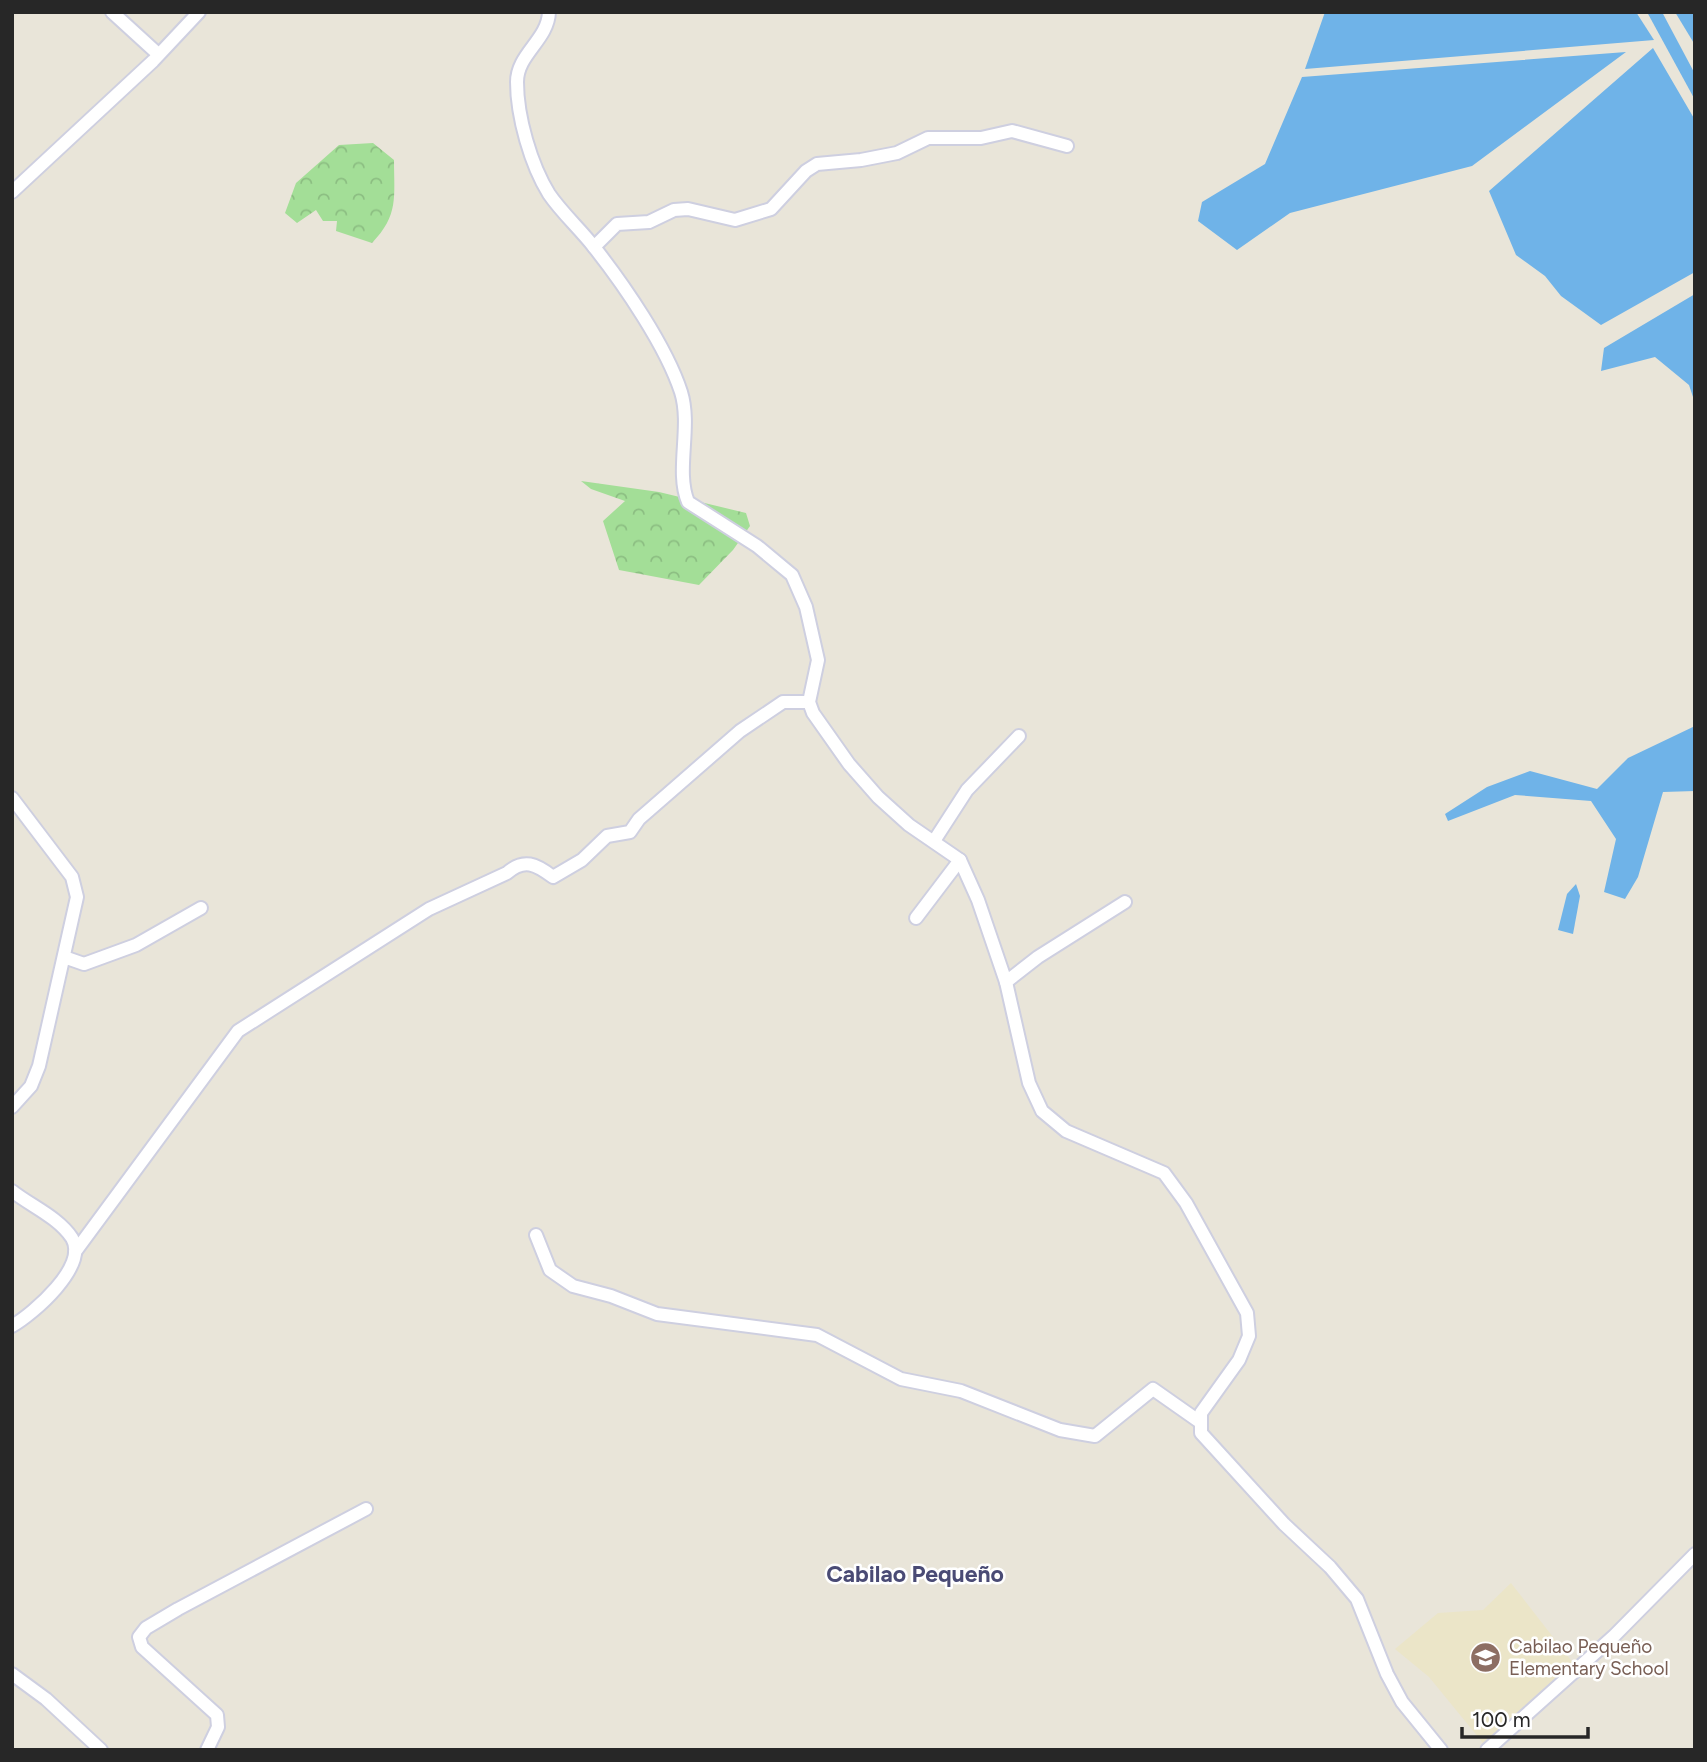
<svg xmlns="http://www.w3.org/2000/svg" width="1707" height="1762" font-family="Figtree,sans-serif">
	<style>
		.education { fill: #ebe5c8 }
		.forest { fill: url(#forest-crowns) }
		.water { fill: #6fb3e8 }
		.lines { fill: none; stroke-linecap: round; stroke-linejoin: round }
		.minor-casing { stroke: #cecfe0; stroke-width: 16 }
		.minor { stroke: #fff; stroke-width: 12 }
		.labels { text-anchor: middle; stroke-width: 5; stroke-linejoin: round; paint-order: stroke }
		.education-label { font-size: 19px; fill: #785e54; stroke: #fff; text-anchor: start }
		.quarter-label { font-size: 23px; font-weight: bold; fill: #4a4b75; stroke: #fff }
	</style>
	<defs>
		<pattern id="forest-crowns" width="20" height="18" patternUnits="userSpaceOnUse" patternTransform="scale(1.75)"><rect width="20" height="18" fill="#a3de97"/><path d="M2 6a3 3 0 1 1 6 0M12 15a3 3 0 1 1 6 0" fill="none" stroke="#8cbe82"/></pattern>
	</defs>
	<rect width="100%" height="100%" fill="#e9e5d9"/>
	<polygon class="education" points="1511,1583 1574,1664 1483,1743 1429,1677 1395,1649 1438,1613 1483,1610"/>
	<g class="forest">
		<path d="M373 143 394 160C394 197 399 215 372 243L336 231 337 221H323L316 210 297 223 285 213 296 183 339 145Z"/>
		<polygon points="581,481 659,492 746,513 750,526 733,550 699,585 619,570 603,521 625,501 591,489"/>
	</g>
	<g class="water">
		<polygon points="1325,12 1636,12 1654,40 1305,69"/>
		<polygon points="1647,12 1662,12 1695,74 1695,100"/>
		<polygon points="1675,12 1695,12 1695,45"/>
		<polygon points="1653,48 1695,120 1695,272 1601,325 1561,296 1545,276 1516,255 1489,191"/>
		<polygon points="1626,52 1472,166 1290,213 1237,250 1198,221 1202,202 1265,164 1302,77"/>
		<polygon points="1695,294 1695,403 1689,385 1655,357 1601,371 1604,348"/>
		<polygon points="1695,726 1695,791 1663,792 1638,877 1625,899 1604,892 1616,839 1591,801 1515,795 1448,821 1445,814 1487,787 1530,771 1597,789 1628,758"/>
		<polygon points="1576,884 1580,896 1573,934 1558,930 1567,894"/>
	</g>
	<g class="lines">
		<defs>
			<g id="minor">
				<polyline points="112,12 158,54"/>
				<path d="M549 12C548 40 517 54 517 82 517 117 531 165 549 194 562 213 580 229 594 247 624 285 666 346 681 392 692 427 675 471 688 502L757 546 792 575 806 607 818 660 809 702 813 713 849 764 878 797 909 825 960 860 978 900 1006 982 1029 1083 1042 1111 1066 1131 1164 1173 1186 1203 1247 1313 1249 1336 1239 1360 1201 1413V1433L1284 1524 1330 1567 1357 1599 1387 1674 1402 1702 1441 1750"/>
				<polyline points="12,192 153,61 199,12"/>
				<polyline points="594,247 617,224 649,222 674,210 688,209 735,220 771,209 806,171 817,164 861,160 897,153 928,138 981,138 1012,131 1067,146"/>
				<polyline points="12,798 72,877 77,897 39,1066 31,1086 12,1107"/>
				<polyline points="934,841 967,790 1019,736"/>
				<polyline points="916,918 960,860"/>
				<polyline points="64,957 84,964 136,945 201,908"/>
				<polyline points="1006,982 1038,957 1125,902"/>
				<path d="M12 1191C31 1206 58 1217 72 1238 89 1266 33 1314 12 1326"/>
				<polyline points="536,1235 550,1270 573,1286 611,1296 657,1314 817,1335 901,1379 961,1391 1060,1430 1095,1436 1153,1389 1200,1422"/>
				<path d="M75 1252 238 1031 429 909 507 873C524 858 536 864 553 877L582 860 607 836 630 832 639 819 740 731 783 702H809"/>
				<polyline points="12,1674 46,1699 101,1750"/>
				<polyline points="207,1750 218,1727 217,1715 142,1647 139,1637 146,1628 178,1609 366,1509"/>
				<polyline points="1487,1750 1614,1636 1695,1554"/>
			</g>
		</defs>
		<use href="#minor" class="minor-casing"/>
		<use href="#minor" class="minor"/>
	</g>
	<defs>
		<symbol id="school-disc" viewBox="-11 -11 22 22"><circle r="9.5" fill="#8d6e63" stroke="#fff"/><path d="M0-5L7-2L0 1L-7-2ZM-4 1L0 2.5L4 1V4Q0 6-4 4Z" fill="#fff"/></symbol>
	</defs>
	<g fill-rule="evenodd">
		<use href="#school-disc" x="1468" y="1640" width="35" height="35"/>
	</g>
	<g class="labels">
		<g class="education-label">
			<text x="1509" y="1653">Cabilao Pequeño<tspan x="1509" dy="22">Elementary School</tspan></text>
		</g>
		<g class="quarter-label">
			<text x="915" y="1582">Cabilao Pequeño</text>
		</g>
	</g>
	<rect width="1707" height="1762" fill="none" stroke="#272727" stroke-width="28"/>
	<path d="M1462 1727v10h126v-10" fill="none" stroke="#272727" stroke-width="3.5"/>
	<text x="1472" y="1727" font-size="21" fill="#272727" stroke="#ffffff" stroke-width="5" paint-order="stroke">100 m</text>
</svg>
